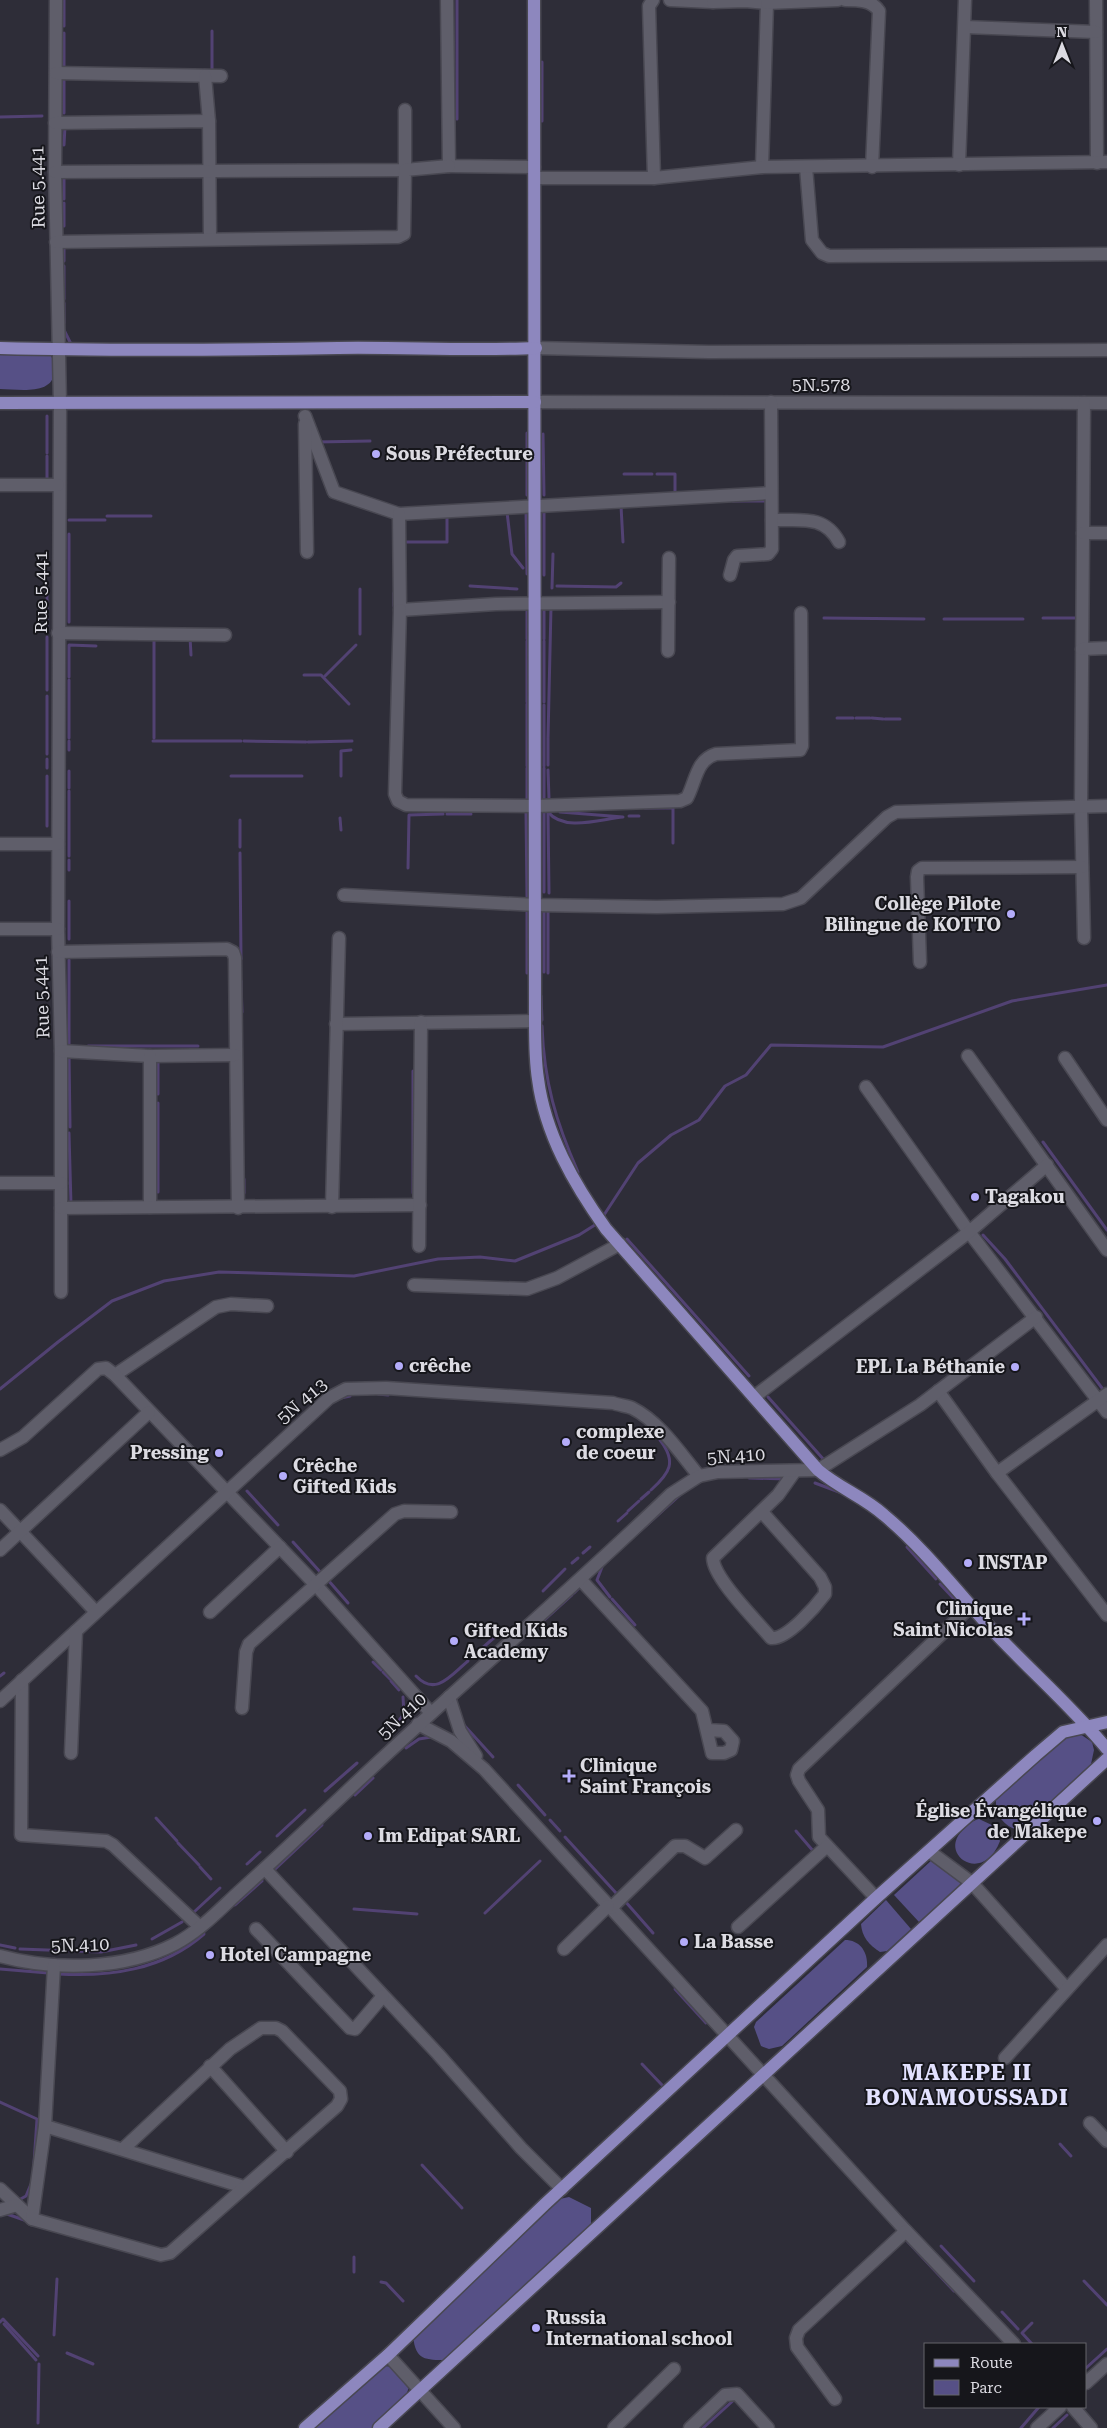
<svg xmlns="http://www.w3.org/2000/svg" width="1107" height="2428" font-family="'Roboto Serif',serif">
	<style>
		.green { fill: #565086 }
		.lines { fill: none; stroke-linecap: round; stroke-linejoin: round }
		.stream { stroke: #524273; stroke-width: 3 }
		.minor-casing { stroke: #494852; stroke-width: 15 }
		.major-casing { stroke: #494852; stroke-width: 15 }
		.minor { stroke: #5f5e6a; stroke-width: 12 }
		.major { stroke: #8d87be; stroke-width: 12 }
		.poi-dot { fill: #b4acf9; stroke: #16161b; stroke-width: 2 }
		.labels { text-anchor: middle; stroke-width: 4; stroke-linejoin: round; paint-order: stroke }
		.street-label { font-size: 18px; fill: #dcdbe2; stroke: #16161b }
		.poi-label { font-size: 18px; font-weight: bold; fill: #dcdbe2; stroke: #16161b; text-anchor: start }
		.district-label { font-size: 22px; font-weight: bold; letter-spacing: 1px; fill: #e2e1fe; stroke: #16161b }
	</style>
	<rect width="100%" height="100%" fill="#2e2d38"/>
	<g class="green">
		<path d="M0 351 49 353C54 360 54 363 54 372 53 396 17 389 0 389Z"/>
		<path d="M1080 1734 1092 1742 1094 1750 1091 1764 1022 1829 1017 1830C1003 1825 995 1815 996 1800L1065 1736Z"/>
		<path d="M979 1819 994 1826 1000 1841C983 1886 937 1854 963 1830 968 1825 972 1821 979 1819Z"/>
		<polygon points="933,1859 962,1881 959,1886 919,1922 894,1895"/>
		<path d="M886 1900 911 1929 887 1951 880 1952C869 1945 862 1937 861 1924Z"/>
		<path d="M845 1940C860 1940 868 1952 867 1967L782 2046 769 2049 761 2046 754 2027 756 2022Z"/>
		<path d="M569 2197 591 2208V2230L451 2360C426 2360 414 2362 413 2332L555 2200Z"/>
		<polygon points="383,2366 397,2367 409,2387 402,2407 379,2428 306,2428"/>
	</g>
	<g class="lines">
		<g class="stream">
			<polyline points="64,0 64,26"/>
			<polyline points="457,0 457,119"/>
			<polyline points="542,62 542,121"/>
			<polyline points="64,69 64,33"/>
			<polyline points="212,69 212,31"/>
			<polyline points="64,78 64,113"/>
			<polyline points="0,117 42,116"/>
			<polyline points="64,145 65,126"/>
			<polyline points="64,174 64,199"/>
			<polyline points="64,203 64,226"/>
			<polyline points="64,244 64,261"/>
			<polyline points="64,266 64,299"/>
			<polyline points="64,303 64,323"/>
			<polyline points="64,330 71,344"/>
			<polyline points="543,434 544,495"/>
			<polyline points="317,442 370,441"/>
			<polyline points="47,453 47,416"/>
			<polyline points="47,456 47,479"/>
			<polyline points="624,474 652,474"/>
			<polyline points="657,474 675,474 675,495"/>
			<polyline points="527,495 527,433"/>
			<polyline points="733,501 766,501"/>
			<polyline points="621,506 623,542"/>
			<polyline points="526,510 527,574"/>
			<polyline points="507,512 512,554 523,568"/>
			<polyline points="107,516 151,516"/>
			<polyline points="69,520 105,520"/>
			<polyline points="69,534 69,622"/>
			<polyline points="405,542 447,542 447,514"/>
			<polyline points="544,575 544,509"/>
			<polyline points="470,586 517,589"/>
			<polyline points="557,586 616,587 621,583"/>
			<polyline points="47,587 47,597"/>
			<polyline points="552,588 553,554"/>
			<polyline points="360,589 360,634"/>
			<polyline points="394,593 394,606"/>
			<polyline points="47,599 47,632"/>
			<polyline points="527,608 527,639"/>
			<polyline points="544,608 544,639"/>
			<polyline points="824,618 924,619"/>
			<polyline points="1043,618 1078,618 1078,615"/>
			<polyline points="944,619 1023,619"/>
			<polyline points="47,637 47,690"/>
			<polyline points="190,637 191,655"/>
			<polyline points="154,641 154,738"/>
			<polyline points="527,641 527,702"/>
			<polyline points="544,641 544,702"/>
			<polyline points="304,675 321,675 349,704"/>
			<polyline points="325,676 356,645"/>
			<polyline points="69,677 69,645 96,646"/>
			<polyline points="47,696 47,754"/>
			<polyline points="527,704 527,766"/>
			<polyline points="837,718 853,718"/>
			<polyline points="856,718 870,718"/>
			<polyline points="872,718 883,719"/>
			<polyline points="885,719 900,719"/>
			<polyline points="69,738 69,680"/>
			<polyline points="548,738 551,607 553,607"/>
			<polyline points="548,739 548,765"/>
			<polyline points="69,741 69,750"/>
			<polyline points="153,741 241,741"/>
			<polyline points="244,741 306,742"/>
			<polyline points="308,742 352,741"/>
			<polyline points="544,766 544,705"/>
			<polyline points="47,768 47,759"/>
			<polyline points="527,768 527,799"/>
			<polyline points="544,768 544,799"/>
			<polyline points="548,770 549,799"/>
			<polyline points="69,771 69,788"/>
			<polyline points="231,776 302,776"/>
			<polyline points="341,776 341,751 351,750"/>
			<polyline points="69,791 69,856"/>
			<polyline points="645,808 673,808 673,843"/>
			<polyline points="524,810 526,812 527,897"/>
			<polyline points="544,812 544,892"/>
			<path d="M548 812C564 832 601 819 623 817L560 812"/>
			<polyline points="548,813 549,893"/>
			<polyline points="447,814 471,814"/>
			<polyline points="629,816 639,816"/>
			<polyline points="340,818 341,830"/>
			<polyline points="240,820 240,847"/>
			<polyline points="47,826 47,776"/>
			<polyline points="240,853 241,959"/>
			<polyline points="69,860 69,870"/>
			<polyline points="408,868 409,815 443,814"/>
			<polyline points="527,908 527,973"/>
			<polyline points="548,909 548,973"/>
			<polyline points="69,939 69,901"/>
			<polyline points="69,960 69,1047 72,1047"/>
			<polyline points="544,972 544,910"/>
			<polyline points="241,981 242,1012"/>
			<polyline points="541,996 542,1020"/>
			<path d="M542 1026C544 1082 556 1122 578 1172"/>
			<polyline points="88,1046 198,1046"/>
			<polyline points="69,1054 70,1127"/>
			<polyline points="158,1062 158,1094"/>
			<polyline points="158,1103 158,1192"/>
			<polyline points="69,1133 71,1205"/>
			<polyline points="1043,1142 1107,1230"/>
			<polyline points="244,1179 244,1193"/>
			<polyline points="413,1193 413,1071"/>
			<polyline points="602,1218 638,1163 671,1135 699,1120 725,1086 746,1075 771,1045 883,1047 1012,1001 1107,985"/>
			<polyline points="983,1235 1005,1259 1102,1388"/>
			<polyline points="627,1239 749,1376"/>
			<polyline points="0,1389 58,1342 112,1301 164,1281 219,1272 354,1276 438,1259 480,1257 515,1261 579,1235 598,1223"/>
			<polyline points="378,1394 388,1395"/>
			<polyline points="768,1397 825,1461"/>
			<polyline points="341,1398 350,1396"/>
			<polyline points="749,1478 786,1479"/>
			<polyline points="815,1483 839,1492"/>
			<path d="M651 1490C670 1473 677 1462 660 1440"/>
			<polyline points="247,1491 278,1525"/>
			<polyline points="641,1499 649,1492"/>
			<polyline points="628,1511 639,1501"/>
			<polyline points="618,1521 627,1513"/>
			<polyline points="638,1533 680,1495"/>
			<polyline points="293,1542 322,1574"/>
			<polyline points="907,1547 936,1579"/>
			<polyline points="583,1553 590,1547"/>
			<polyline points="572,1563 578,1558"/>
			<polyline points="602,1567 597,1580 610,1597"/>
			<polyline points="328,1580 348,1603"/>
			<polyline points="940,1584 956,1601"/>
			<polyline points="543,1591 565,1569"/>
			<polyline points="574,1593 580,1587"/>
			<polyline points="612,1599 635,1625"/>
			<polyline points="540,1624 572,1595"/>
			<polyline points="480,1650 496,1636"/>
			<polyline points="373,1662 381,1670"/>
			<polyline points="383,1672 390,1679"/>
			<polyline points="0,1676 4,1673"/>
			<path d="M416 1676C436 1697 451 1675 468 1661"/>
			<polyline points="391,1681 399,1690"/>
			<polyline points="463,1724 493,1757"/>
			<polyline points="391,1731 404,1714 403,1697"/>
			<polyline points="406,1748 419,1739 431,1737"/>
			<polyline points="518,1785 545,1815"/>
			<polyline points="325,1791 357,1763"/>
			<polyline points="355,1795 373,1778"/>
			<polyline points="156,1818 177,1841"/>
			<polyline points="550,1820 560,1831"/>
			<polyline points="796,1831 814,1852"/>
			<polyline points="277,1836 305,1810"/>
			<polyline points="565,1837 616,1893"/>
			<polyline points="178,1843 199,1865"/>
			<polyline points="247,1864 260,1852"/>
			<polyline points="200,1867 211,1879"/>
			<polyline points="272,1872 322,1825"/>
			<polyline points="624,1900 653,1933"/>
			<polyline points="235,1905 262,1881"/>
			<polyline points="354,1909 417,1914"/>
			<polyline points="194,1912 220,1888"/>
			<polyline points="485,1913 540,1861"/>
			<polyline points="152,1939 182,1922"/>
			<polyline points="0,1945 15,1948"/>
			<polyline points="20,1949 101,1952 136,1945"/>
			<polyline points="0,1969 48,1973"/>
			<path d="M58 1974C110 1977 163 1970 204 1934"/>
			<polyline points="675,1989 706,2023"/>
			<polyline points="642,2064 662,2085"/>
			<polyline points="0,2102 37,2119 34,2163"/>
			<polyline points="1060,2144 1071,2156"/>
			<polyline points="422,2165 462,2208"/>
			<polyline points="17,2201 26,2196 31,2184"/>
			<polyline points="4,2213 27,2221"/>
			<polyline points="908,2242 954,2291"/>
			<polyline points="941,2246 974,2281"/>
			<polyline points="354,2272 354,2257"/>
			<polyline points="1084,2281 1107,2305"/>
			<polyline points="381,2282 386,2283 403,2301"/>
			<polyline points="1002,2312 1018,2329"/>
			<polyline points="0,2322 3,2319 38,2356"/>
			<polyline points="1032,2323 1022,2333 1032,2344"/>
			<polyline points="4,2324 36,2360"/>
			<polyline points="54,2335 57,2279"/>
			<polyline points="67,2353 93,2364"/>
			<polyline points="1086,2368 1107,2349"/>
			<polyline points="38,2423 39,2364"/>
			<polyline points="703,2428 736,2398"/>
			<polyline points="1021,2428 1039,2407"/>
			<polyline points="1053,2428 1067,2415"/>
		</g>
		<defs>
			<g id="minor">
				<polyline points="56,0 55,172 60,403 58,929 61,1051 61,1292"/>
				<polyline points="447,0 449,166 534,167"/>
				<polyline points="653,0 649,6 654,178"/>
				<polyline points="670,0 713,2 713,0"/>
				<path d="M845 0C858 0 872 0 879 11L872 167"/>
				<polyline points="1096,0 1097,163"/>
				<polyline points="713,2 745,1 767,3 762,167"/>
				<polyline points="767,3 838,0"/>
				<polyline points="965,27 1096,32"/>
				<polyline points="56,73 221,76"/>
				<polyline points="205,76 209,121"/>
				<polyline points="55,123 209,121 210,238"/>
				<polyline points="959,165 965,0"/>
				<polyline points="806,167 812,240 822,253 829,256 1107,254"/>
				<polyline points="55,172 405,170 405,110"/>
				<polyline points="535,178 654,178 762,167 1107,162"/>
				<polyline points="56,242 398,237 404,234 405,170 449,166"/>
				<polyline points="536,348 709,352 1107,350"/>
				<polyline points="535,402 1107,403"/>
				<polyline points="1084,403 1081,807 1084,938"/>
				<polyline points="305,416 334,492 399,514 771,493"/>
				<polyline points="305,424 307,552"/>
				<polyline points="0,485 58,485"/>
				<polyline points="399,514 400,610 496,604 669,602"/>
				<path d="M772 520C800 521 824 514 839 542"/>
				<polyline points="1083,533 1107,533"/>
				<polyline points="730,575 734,560 737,556 768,554 772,549 771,402"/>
				<path d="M400 610 395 794 398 801 406 805 536 806 680 801 687 798C696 781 696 760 716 754L800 750 802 746 801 613"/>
				<polyline points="58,633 225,635"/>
				<polyline points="1082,649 1107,648"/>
				<polyline points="668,651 669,558"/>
				<polyline points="0,844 58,844"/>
				<polyline points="344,895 536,905 657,907 783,904 801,898 887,817 896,812 1107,806"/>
				<polyline points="0,929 58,929"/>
				<polyline points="58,952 227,949 233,952 235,958 238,1208"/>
				<polyline points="920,962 917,877 918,871 922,868 1082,867"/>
				<polyline points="336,1024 535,1021"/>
				<polyline points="61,1051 150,1056 235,1055"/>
				<polyline points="150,1056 150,1207"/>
				<polyline points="968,1056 1107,1250"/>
				<polyline points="1065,1058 1107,1120"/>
				<polyline points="866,1087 969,1232 1107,1412"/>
				<polyline points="0,1183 61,1183"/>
				<polyline points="332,1207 339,938"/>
				<polyline points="61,1208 420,1205"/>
				<polyline points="419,1246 421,1022"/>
				<polyline points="414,1285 527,1289 557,1278 620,1244"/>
				<polyline points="115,1375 216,1307 231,1304 267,1306"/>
				<polyline points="938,1391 997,1473"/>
				<polyline points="1107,1394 997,1473 1107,1615"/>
				<polyline points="754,1397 969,1232 1047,1165"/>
				<polyline points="0,1450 23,1437 98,1369 106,1368 115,1375 316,1585 431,1713"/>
				<polyline points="0,1510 96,1612"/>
				<path d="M762 1512 820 1577 825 1587V1594C816 1606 787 1640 771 1638 757 1621 713 1578 713 1558L778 1495 795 1471"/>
				<polyline points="0,1550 149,1412"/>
				<polyline points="581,1580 702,1711 712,1753 724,1753 731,1750 733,1741 724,1731 708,1730"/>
				<polyline points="210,1612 280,1547"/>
				<polyline points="22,1680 21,1835 106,1841 113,1845 200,1927"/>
				<polyline points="449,1697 460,1731 476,1756"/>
				<path d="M0 1701 329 1398 346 1389 386 1388 613 1403C619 1405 627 1406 632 1408 660 1422 680 1453 699 1476"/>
				<polyline points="242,1708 246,1652 249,1644 395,1514 404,1511 451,1512"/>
				<polyline points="418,1724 451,1741 484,1769 906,2231 1014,2344"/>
				<polyline points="71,1753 76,1631"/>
				<polyline points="929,1851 972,1883 1067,1989"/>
				<polyline points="265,1869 438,2054 521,2148 562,2189"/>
				<polyline points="876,1898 819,1837 818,1810 799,1781 797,1775 799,1769 971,1606"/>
				<polyline points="611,1908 675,1846 685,1846 705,1858 736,1830"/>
				<polyline points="738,1927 827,1846"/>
				<polyline points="256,1929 350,2028 355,2029 383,1996"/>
				<polyline points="564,1949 608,1906"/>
				<path d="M0 1956C55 1971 124 1970 175 1944 200 1931 220 1909 241 1890 281 1854 320 1817 359 1780 462 1683 569 1592 671 1494L699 1476 718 1472 818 1470 920 1405 1036 1317"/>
				<polyline points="1005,2058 1107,1945"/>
				<polyline points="210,2066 287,2152"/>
				<polyline points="1090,2123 1107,2141"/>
				<polyline points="45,2126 244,2187"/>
				<polyline points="0,2189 32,2219 161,2255 170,2253 337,2106 341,2099 340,2091 282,2031 276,2028 261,2028 230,2049 123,2149"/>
				<polyline points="0,2210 17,2205"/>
				<polyline points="32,2219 45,2126 54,1965"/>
				<polyline points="388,2355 454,2428"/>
				<polyline points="1086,2383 1107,2364"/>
				<polyline points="835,2399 797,2347 796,2338 799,2330 906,2231"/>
				<polyline points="1073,2407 1091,2428"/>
				<polyline points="614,2428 674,2369"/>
				<polyline points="690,2428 725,2395 737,2394 768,2428"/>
				<polyline points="1037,2428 1060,2407"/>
			</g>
			<g id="major">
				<path d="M534 0 535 1021C535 1040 535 1060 538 1079 545 1134 574 1184 606 1229L818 1470C839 1488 864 1497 884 1515 926 1550 959 1594 996 1634 1033 1673 1073 1708 1107 1749"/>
				<path d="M0 348C113 351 225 350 338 348 404 347 470 351 536 348"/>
				<polyline points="0,403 535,402"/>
				<polyline points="305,2428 388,2355 545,2204 876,1898 1036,1755 1063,1732 1107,1722"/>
				<polyline points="379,2428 1107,1759"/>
			</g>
		</defs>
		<use href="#minor" class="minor-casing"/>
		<use href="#major" class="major-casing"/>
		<use href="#minor" class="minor"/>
		<use href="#major" class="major"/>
	</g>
	<g class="poi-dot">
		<circle cx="376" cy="454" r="5"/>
		<circle cx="1011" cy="914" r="5"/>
		<circle cx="975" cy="1197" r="5"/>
		<circle cx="399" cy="1366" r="5"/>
		<circle cx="1015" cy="1367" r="5"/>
		<circle cx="566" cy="1442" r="5"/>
		<circle cx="219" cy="1453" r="5"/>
		<circle cx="283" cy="1476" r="5"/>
		<circle cx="968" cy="1563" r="5"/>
		<path d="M1021.5 1611.5h5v5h5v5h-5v5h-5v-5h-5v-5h5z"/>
		<circle cx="454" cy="1641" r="5"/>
		<path d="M566.5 1768.5h5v5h5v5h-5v5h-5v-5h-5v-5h5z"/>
		<circle cx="1097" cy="1821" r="5"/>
		<circle cx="368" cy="1836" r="5"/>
		<circle cx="684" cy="1942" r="5"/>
		<circle cx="210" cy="1955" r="5"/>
		<circle cx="536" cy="2328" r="5"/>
	</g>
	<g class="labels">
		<g class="street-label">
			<text transform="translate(38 187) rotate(-91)" y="6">Rue 5.441</text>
			<text x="821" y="391">5N.578</text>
			<text transform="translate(41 592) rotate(-90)" y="6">Rue 5.441</text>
			<text transform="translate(42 997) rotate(-92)" y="6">Rue 5.441</text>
			<text transform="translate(302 1401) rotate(-40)" y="6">5N 413</text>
			<text transform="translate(736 1456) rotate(-4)" y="6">5N.410</text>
			<text transform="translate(402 1716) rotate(-43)" y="6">5N.410</text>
			<text transform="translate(80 1945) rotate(-2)" y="6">5N.410</text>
		</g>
		<g class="poi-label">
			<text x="386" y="460">Sous Préfecture</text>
			<text x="1001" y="910" text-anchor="end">Collège Pilote<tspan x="1001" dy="21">Bilingue de KOTTO</tspan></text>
			<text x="985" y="1203">Tagakou</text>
			<text x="409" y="1372">crêche</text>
			<text x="1005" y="1373" text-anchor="end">EPL La Béthanie</text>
			<text x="576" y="1438">complexe<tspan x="576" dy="21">de coeur</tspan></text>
			<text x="209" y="1459" text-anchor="end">Pressing</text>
			<text x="293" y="1472">Crêche<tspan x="293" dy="21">Gifted Kids</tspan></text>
			<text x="978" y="1569">INSTAP</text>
			<text x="1013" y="1615" text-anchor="end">Clinique<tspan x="1013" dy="21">Saint Nicolas</tspan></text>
			<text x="464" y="1637">Gifted Kids<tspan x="464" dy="21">Academy</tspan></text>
			<text x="580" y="1772">Clinique<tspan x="580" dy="21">Saint François</tspan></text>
			<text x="1087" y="1817" text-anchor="end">Église Évangélique<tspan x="1087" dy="21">de Makepe</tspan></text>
			<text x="378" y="1842">Im Edipat SARL</text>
			<text x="694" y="1948">La Basse</text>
			<text x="220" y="1961">Hotel Campagne</text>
			<text x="546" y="2324">Russia<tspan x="546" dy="21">International school</tspan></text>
		</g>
		<g class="district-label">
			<text x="967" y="2080">MAKEPE II<tspan x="967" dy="25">BONAMOUSSADI</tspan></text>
		</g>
	</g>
	<rect x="924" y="2343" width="162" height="65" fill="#16161b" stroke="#65656b"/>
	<rect x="934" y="2359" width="25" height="8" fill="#8d87be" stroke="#65656b"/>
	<text x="970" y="2368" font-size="15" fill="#dcdbe2">Route</text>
	<rect x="934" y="2380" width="25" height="15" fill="#565086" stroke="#65656b"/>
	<text x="970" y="2393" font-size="15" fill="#dcdbe2">Parc</text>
	<g transform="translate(1062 45)" stroke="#16161b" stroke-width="4" paint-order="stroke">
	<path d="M0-4L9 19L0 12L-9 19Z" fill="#dcdbe2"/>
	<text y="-8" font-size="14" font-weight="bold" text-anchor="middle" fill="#dcdbe2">N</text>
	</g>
</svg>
